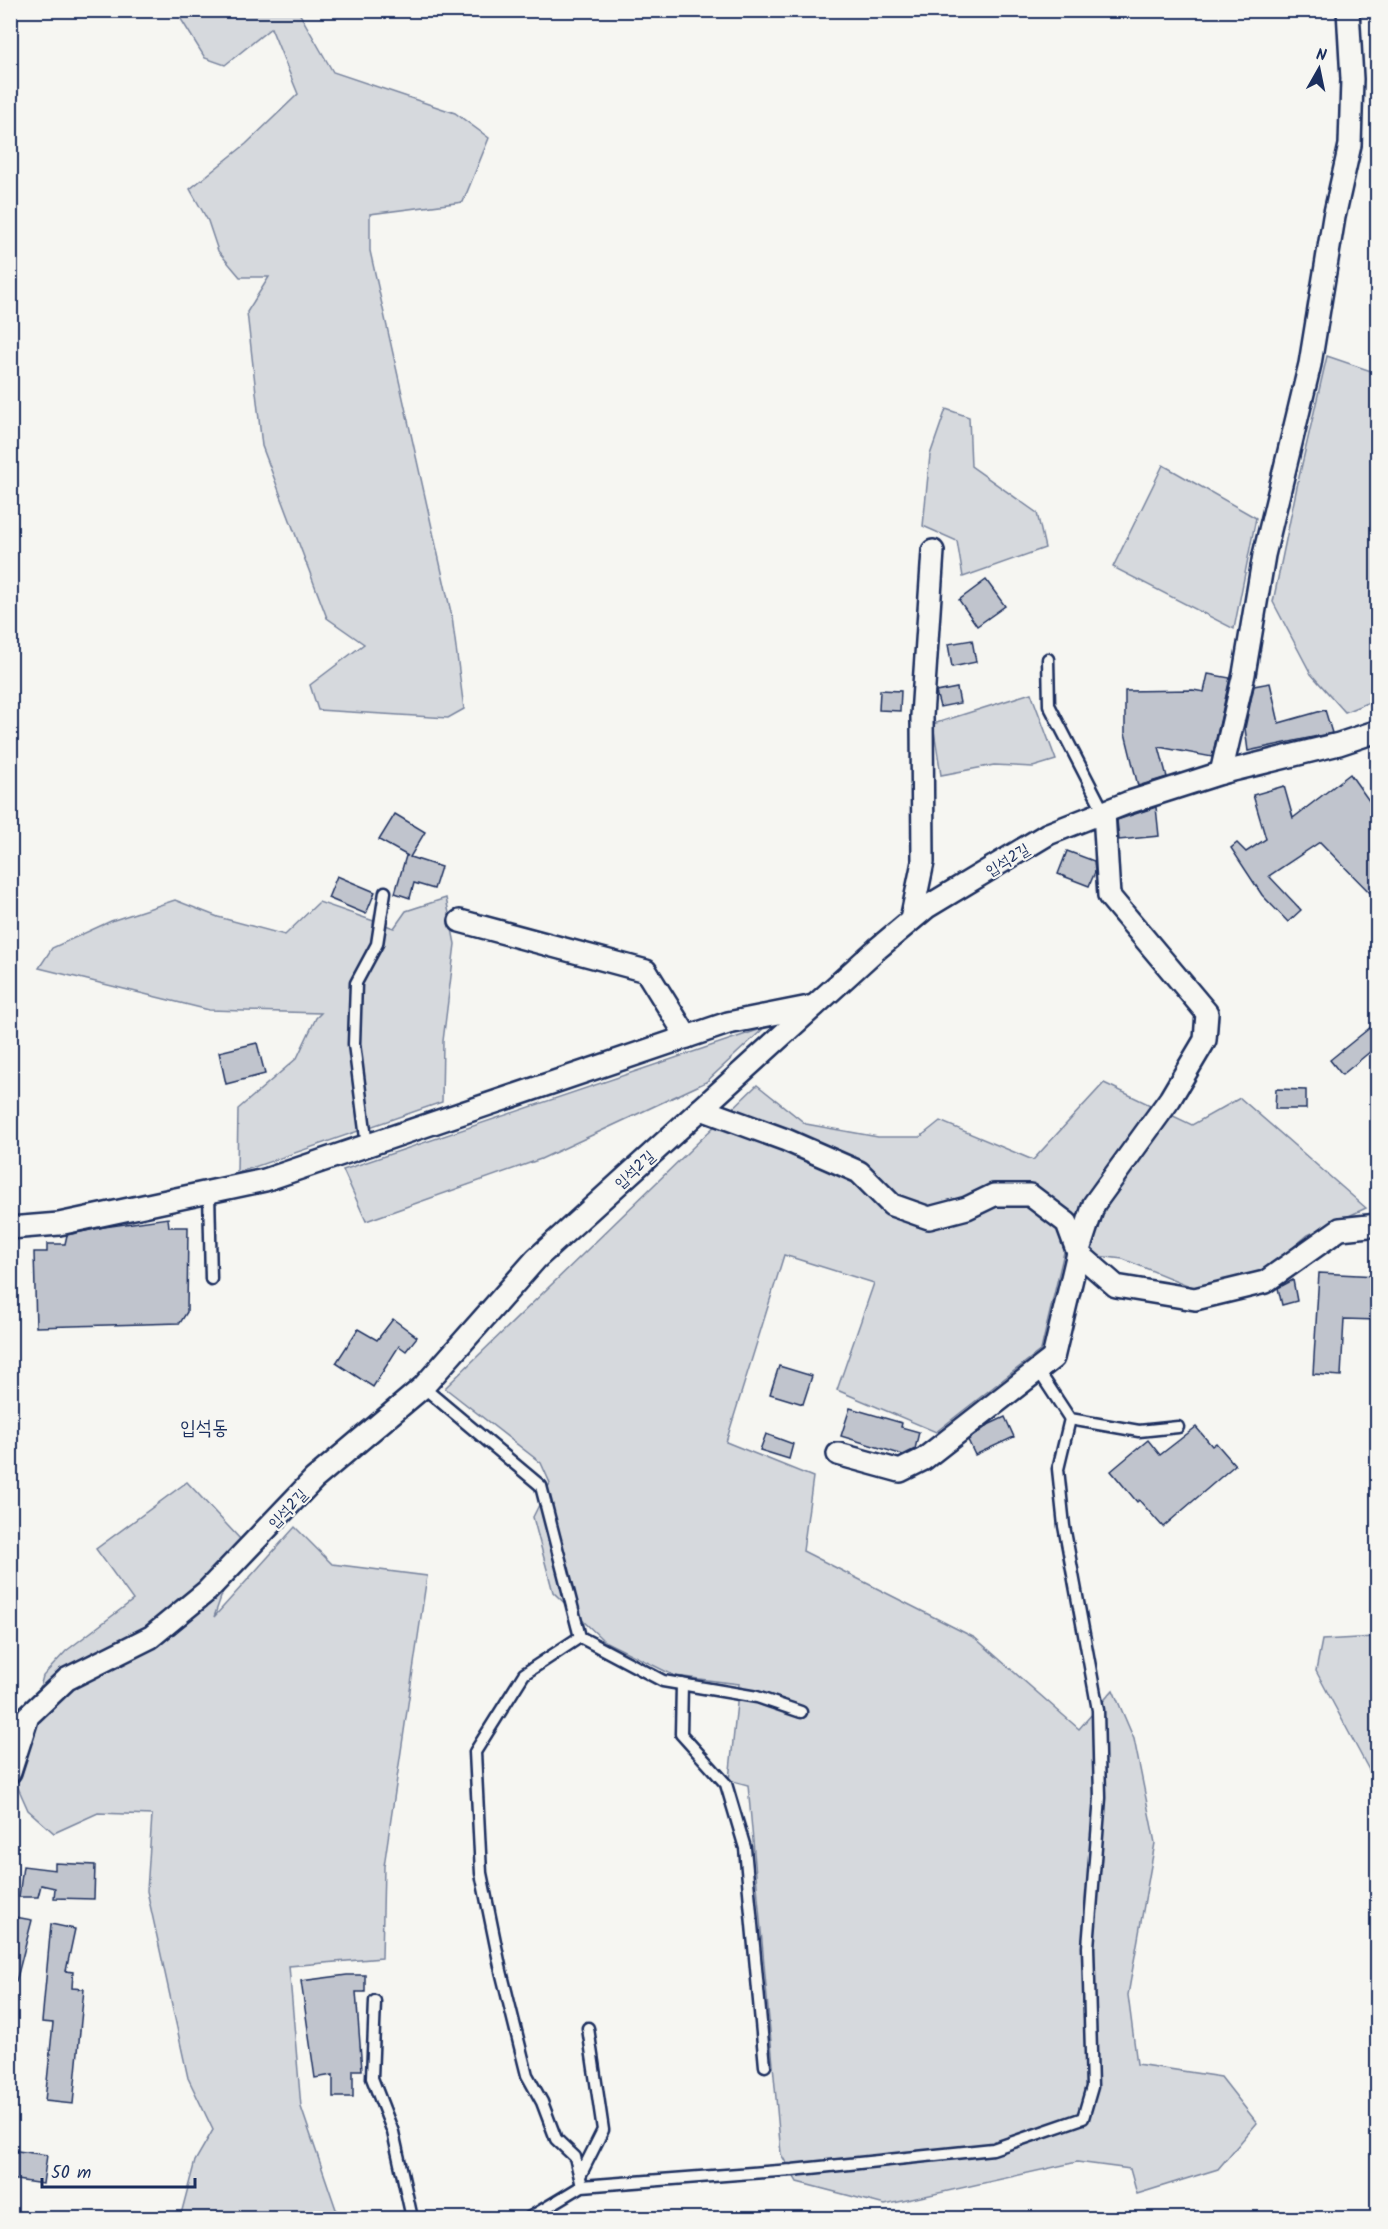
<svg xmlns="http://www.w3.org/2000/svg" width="1388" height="2229" font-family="Kalam,'Poor Story',sans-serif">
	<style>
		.green { fill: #d6d9dd; stroke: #78849e; stroke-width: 1.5 }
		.building { fill: #c0c4cd; stroke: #1b2f5e; stroke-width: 1.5 }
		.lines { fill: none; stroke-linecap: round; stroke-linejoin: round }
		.service-casing { stroke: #1b2f5e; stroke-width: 15 }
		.minor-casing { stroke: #1b2f5e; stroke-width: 26 }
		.service { stroke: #f6f6f2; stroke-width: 10 }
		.minor { stroke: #f6f6f2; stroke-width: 21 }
		.labels { text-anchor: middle; stroke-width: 4.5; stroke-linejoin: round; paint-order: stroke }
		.street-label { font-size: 16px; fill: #1b2f5e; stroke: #f6f6f2 }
		.quarter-label { font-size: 20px; fill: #1b2f5e; stroke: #f6f6f2 }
	</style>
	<rect width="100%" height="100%" fill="#f6f6f2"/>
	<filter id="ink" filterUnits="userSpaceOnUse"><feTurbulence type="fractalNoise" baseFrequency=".0167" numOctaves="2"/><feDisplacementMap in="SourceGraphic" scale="12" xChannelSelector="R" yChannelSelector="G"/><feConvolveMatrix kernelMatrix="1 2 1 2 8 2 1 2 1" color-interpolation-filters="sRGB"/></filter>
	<g filter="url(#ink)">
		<g class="green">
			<polygon points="176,11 298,11 333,72 455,113 489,138 463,202 370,214 370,251 452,617 464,709 448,718 318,710 310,685 364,644 327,618 262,446 247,312 269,277 240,277 218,251 208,221 190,189 246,144 298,94 271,28 225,65 205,58"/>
			<polygon points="1327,356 1377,373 1377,699 1345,712 1311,674 1273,602 1299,477"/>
			<polygon points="946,409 969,417 971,466 1037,513 1045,548 963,577 957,541 923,526 930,455"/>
			<polygon points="1163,465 1256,518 1234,629 1113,567"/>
			<polygon points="1031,693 1056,760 1033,767 994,765 941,775 933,724"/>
			<polygon points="446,898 455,944 443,1041 442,1102 237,1173 238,1109 297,1058 316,1018 321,1013 209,1010 39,968 52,948 111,921 175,900 218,917 285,935 319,902 394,928 406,911"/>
			<polygon points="764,1028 706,1082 541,1159 366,1221 343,1170"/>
			<polygon points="1104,1083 1192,1125 1240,1098 1366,1208 1308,1235 1256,1278 1197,1289 1123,1259 1064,1252 1041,1350 936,1432 837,1390 874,1283 784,1255 726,1442 813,1477 803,1551 975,1638 1079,1729 1113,1690 1134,1739 1155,1843 1128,1995 1137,2064 1221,2077 1257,2123 1218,2169 1137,2194 1130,2169 1077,2162 885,2205 797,2182 781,2154 748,1785 729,1780 739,1684 675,1676 604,1641 553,1592 533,1517 550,1483 541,1463 445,1388 757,1085 806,1124 878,1137 920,1137 940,1121 1033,1160"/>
			<polygon points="187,1482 241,1540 214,1617 295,1527 332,1564 427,1576 384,1866 382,1958 289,1966 301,2107 339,2218 180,2218 195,2161 213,2130 188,2078 147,1891 152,1815 98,1813 54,1833 28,1810 15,1781 43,1676 66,1651 133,1600 96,1549"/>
			<polygon points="1375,1637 1378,1638 1377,1785 1316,1671 1322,1640"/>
		</g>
		<g class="building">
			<polygon points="986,580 1005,606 977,626 959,600"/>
			<polygon points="972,640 976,662 952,667 948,644"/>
			<polygon points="1208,674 1230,678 1212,757 1159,747 1167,777 1138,786 1125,733 1125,691 1193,690 1204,692"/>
			<polygon points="1270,683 1279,723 1325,710 1332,733 1248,751 1245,728 1254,686"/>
			<polygon points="957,688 960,703 940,707 936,692"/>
			<polygon points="880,690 901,691 900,711 879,710"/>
			<polygon points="1350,774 1377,812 1377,900 1320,842 1269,876 1301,910 1288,922 1262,895 1231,848 1237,843 1246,852 1266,839 1253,795 1284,786 1293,818"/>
			<polygon points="1156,807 1159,836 1119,840 1117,820"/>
			<polygon points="395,814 425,832 410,857 441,867 434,889 414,883 410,898 395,893 406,856 408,856 379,840"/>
			<polygon points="1067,851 1094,861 1095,872 1089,886 1058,874"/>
			<polygon points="337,876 375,892 366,914 328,898"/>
			<polygon points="1377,1022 1377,1046 1342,1075 1330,1060"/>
			<polygon points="257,1043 265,1074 226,1084 219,1052"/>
			<polygon points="1276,1089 1306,1090 1306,1109 1275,1109"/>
			<polygon points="168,1218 169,1227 188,1227 187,1312 180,1323 36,1327 34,1252 47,1252 47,1244 65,1244 67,1235 104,1227"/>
			<polygon points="1319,1273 1377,1276 1377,1320 1344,1319 1341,1376 1313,1374"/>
			<polygon points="1293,1280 1297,1301 1282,1305 1278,1288"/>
			<polygon points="393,1319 417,1337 406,1351 399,1346 373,1387 336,1363 358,1329 377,1340"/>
			<polygon points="779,1366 812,1376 803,1404 770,1394"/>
			<polygon points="850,1408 902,1423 901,1427 919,1432 915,1449 903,1455 841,1436"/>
			<polygon points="1005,1417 1014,1437 975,1455 968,1440 990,1424"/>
			<polygon points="1196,1427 1212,1446 1216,1443 1235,1465 1163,1527 1139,1500 1137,1502 1111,1471 1148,1440 1160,1455"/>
			<polygon points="766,1434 793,1444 789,1459 760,1450"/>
			<polygon points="55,1863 95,1865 94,1899 54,1898 55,1888 41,1885 38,1897 19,1897 23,1866 55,1870"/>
			<polygon points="10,1916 32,1920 16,1982 10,1982"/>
			<polygon points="51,1924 75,1929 66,1971 73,1972 72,1988 84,1989 73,2104 45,2101 53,2023 42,2022"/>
			<polygon points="347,1975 365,1975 365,1992 356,1992 362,2070 353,2070 353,2097 333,2097 333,2075 315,2078 301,1981"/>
			<polygon points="10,2150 47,2155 43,2184 10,2179"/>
		</g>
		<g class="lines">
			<defs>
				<g id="service">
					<polyline points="1048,659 1049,705 1104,812"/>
					<polyline points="367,1146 354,1044 356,983 377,944 385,892"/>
					<polyline points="209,1192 211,1279"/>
					<polyline points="1038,1370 1070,1419 1139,1431 1178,1427"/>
					<polyline points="423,1387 541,1486 580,1637 663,1681 757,1697 801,1712"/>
					<polyline points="580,1637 524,1674 475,1752 481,1873 501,1971 527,2075 542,2102 556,2139 575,2157 582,2186"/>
					<polyline points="682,1684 681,1734 726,1784 745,1848 765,2066"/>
					<polyline points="375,2001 372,2078 393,2132 412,2218"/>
					<polyline points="580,2176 603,2130 588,2028"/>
					<polyline points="529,2218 582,2186 792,2170 993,2149 1083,2118 1092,2087 1088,1947 1100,1798 1098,1710 1064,1526 1058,1469 1070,1419"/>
				</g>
				<g id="minor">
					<polyline points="1221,773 1244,674 1264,555 1310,364 1334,217 1350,145 1352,79 1348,10"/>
					<polyline points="911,920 923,862 922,716 933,551"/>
					<polyline points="460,921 646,971 687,1037"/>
					<polyline points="701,1109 786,1140 859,1172 892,1205 929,1218 967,1208 994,1195 1030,1195 1067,1223 1078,1253 1116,1286 1195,1299 1265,1282 1340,1229 1378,1225"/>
					<polyline points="10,1228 59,1224 265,1180 728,1023 814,1006"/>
					<polyline points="838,1454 900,1471 924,1459 1053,1358 1078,1253 1094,1204 1170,1099 1205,1040 1207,1013 1109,896 1104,812"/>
					<polyline points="10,1772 28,1716 67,1679 151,1637 207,1591 314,1479 423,1387 536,1259 877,949 927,907 1048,834 1127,803 1221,773 1339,744 1378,731"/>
				</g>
			</defs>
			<use href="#service" class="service-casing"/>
			<use href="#minor" class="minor-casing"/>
			<use href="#service" class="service"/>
			<use href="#minor" class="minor"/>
		</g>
	</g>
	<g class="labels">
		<g class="street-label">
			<text transform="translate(1007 859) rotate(-31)" y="6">입석2길</text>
			<text transform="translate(634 1169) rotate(-42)" y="6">입석2길</text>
			<text transform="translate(287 1508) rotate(-46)" y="6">입석2길</text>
		</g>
		<g class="quarter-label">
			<text x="204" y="1434">입석동</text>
		</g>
	</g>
	<rect width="1388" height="2229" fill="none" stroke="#f6f6f2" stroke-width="36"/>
	<rect x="18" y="18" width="1352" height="2193" fill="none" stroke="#1b2f5e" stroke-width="2" filter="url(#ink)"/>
	<g transform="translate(1319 69) rotate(9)" stroke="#f6f6f2" stroke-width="4.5" paint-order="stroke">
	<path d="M0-4.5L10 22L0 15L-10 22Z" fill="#1b2f5e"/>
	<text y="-9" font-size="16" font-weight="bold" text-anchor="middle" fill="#1b2f5e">N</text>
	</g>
	<path d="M42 2178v9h153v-9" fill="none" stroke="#1b2f5e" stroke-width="3"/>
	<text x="51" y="2178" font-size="18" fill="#1b2f5e" stroke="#f6f6f2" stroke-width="4.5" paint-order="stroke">50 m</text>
</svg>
